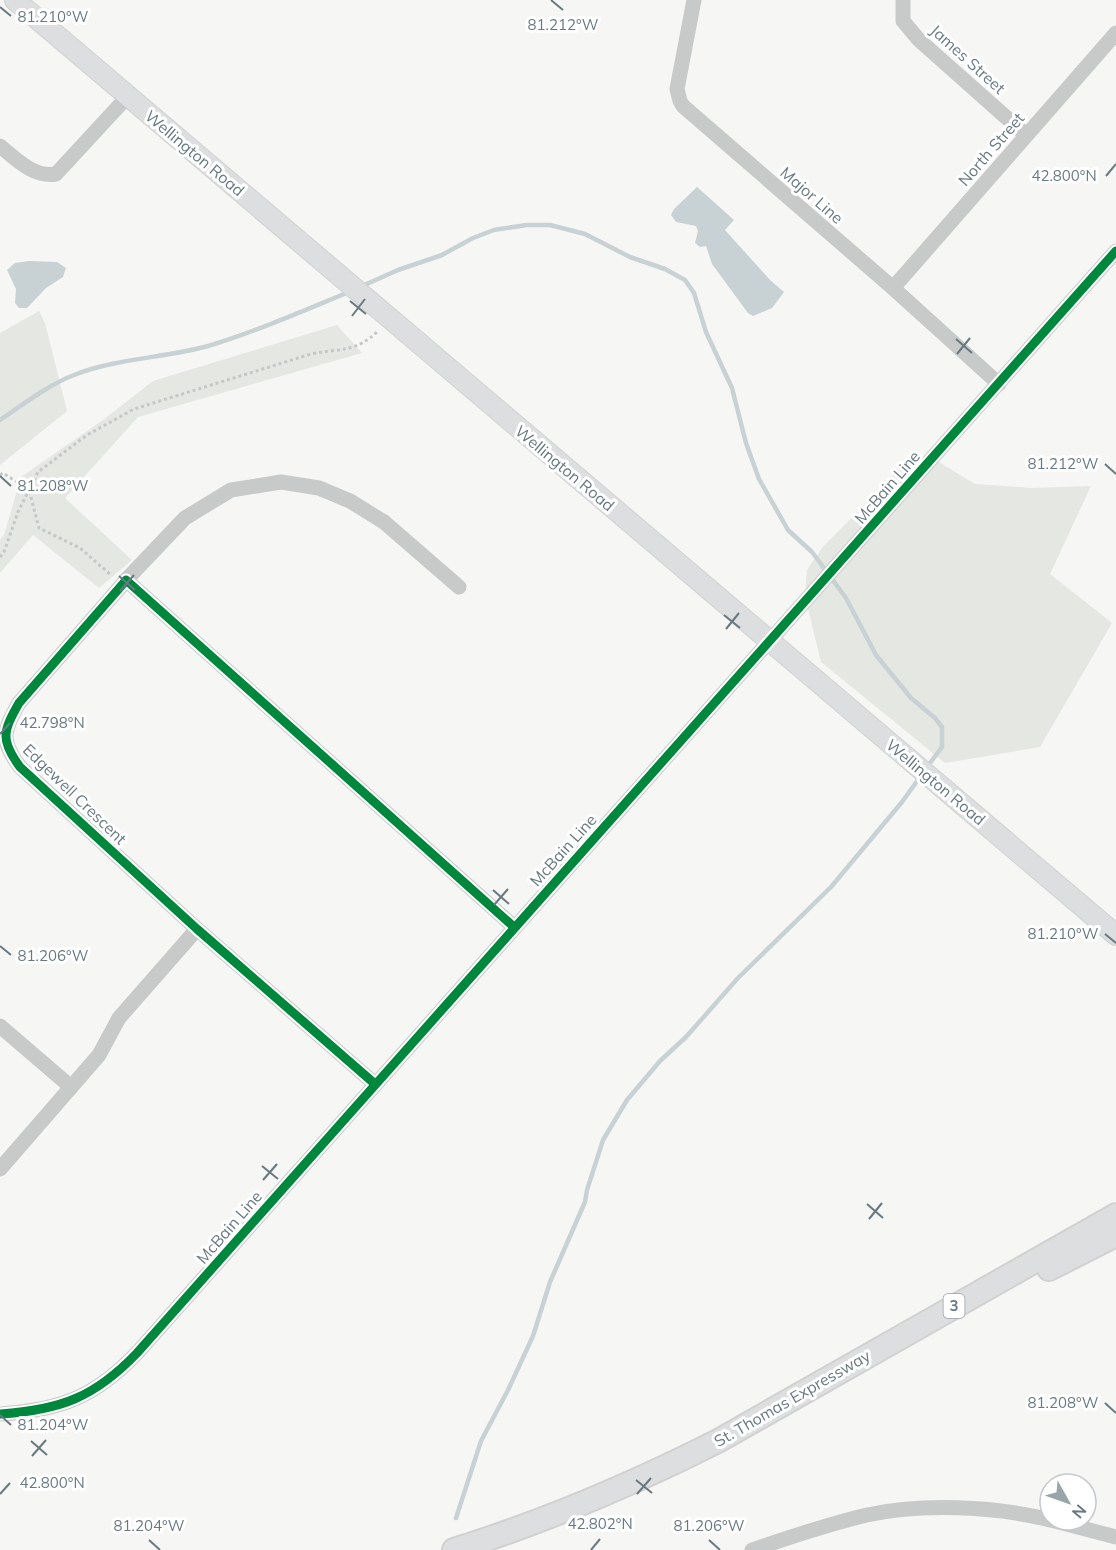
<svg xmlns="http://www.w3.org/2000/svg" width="1116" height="1550" font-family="Mulish,sans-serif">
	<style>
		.green { fill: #e5e7e3 }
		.water { fill: #c8d1d3 }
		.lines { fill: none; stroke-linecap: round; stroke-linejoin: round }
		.stream { stroke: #c8d1d3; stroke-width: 4.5 }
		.major-casing { stroke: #d1d2d2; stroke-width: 22 }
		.highway-casing { stroke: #d1d1d1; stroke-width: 26 }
		.path { stroke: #c6c7c8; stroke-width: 3; stroke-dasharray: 3 3; stroke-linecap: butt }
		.minor { stroke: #c8caca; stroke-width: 15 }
		.major { stroke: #dddedf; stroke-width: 20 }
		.highway { stroke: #dddedf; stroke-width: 22 }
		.cycleway-casing { stroke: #fff; stroke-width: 13 }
		.cycleway { stroke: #00873e; stroke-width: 9 }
		.ticks { fill: none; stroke: #697981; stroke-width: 2 }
		.labels { text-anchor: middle; stroke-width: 6; stroke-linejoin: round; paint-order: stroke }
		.shield { fill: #fff; stroke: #96a1a7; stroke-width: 1.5 }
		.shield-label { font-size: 15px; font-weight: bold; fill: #697981 }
		.street-label { font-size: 16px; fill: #697981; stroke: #fff }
		.ticks-label { font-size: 15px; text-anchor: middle; fill: #697981; stroke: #fff; stroke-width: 6; stroke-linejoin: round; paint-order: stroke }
	</style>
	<rect width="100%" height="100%" fill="#f6f6f5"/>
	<g class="green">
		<polygon points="39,311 45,323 67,411 0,465 0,333"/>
		<polygon points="337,325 362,353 138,417 65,498 132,560 99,588 33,535 0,573 0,540 4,535 21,477 103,420 153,381"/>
		<polygon points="911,457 934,459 975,484 1033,488 1091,486 1050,574 1112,623 1040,747 945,763 821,662 805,596 807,570 822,548"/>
	</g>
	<g class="water">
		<polygon points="697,187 734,220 725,230 770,280 784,292 772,308 753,316 748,313 712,264 706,246 700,247 695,243 698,231 696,226 676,222 671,215 674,209"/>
		<polygon points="29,261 57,262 66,268 63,277 46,288 27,308 19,308 15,303 16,289 7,270 15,263"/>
	</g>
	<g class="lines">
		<g class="stream">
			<polyline points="360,287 398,270 442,255 473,238 494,230 527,225 550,225 585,234 630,257 665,269 685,280 694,293 706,332 732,388 746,443 759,479 788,530 812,552 846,598 876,655 911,698 935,718 942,727 942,747 927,767"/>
			<path d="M0 420C24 404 48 385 74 375 117 358 165 358 208 346 257 331 303 311 349 292"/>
			<polyline points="456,1518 481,1441 508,1390 533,1336 550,1282 585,1202 587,1190 603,1140 627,1100 660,1061 686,1037 738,978 831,887 902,802 920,777"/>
		</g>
		<defs>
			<polyline id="major" points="15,0 1116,935"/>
			<g id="highway">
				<polyline points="1049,1269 1116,1235"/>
				<path d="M454 1550C546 1521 633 1484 718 1441L1116 1215"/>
			</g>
		</defs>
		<use href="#major" class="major-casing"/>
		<use href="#highway" class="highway-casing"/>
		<g class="path">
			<polyline points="0,475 3,473 29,490 39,528 80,548 111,575"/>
			<path d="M0 557 4 552 18 512 38 472 87 435 134 409 311 354C340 348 356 353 379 330"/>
		</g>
		<g class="minor">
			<polyline points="694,0 677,89 680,101 683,106 893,288 999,384"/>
			<polyline points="903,0 903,21 919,40 1026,135"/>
			<path d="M0 146C16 159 34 178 56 174L128 96"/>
			<polyline points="893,288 1116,33"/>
			<polyline points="126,580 185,518 231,490 281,482 319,488 350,501 384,522 459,587"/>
			<polyline points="0,1026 71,1087"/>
			<path d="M375 1084 197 929 20 767C0 740 3 731 19 703L122 585 126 580 514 927"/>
			<polyline points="0,1169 99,1055 119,1018 197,929"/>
			<path d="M0 1414C61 1410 95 1397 137 1353L1116 251"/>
			<polyline points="1051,1520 1116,1537"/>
			<path d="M752 1550C790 1537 828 1524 867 1515 922 1503 995 1506 1050 1520"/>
		</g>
		<use href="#major" class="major"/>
		<use href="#highway" class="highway"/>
		<defs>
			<g id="cycleway">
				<path d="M375 1084 197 929 20 767C0 740 3 731 19 703L122 585 126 580 514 927"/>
				<path d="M0 1414C61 1410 95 1397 137 1353L1116 251"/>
			</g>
		</defs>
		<use href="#cycleway" class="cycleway-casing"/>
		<use href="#cycleway" class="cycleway"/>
	</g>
	<path class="ticks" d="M551 0 563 10M0 7 11 16M1106 176 1116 164M350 301 366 314M352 316 365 299M956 339 972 353M957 354 970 338M1105 464 1116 474M0 476 11 486M119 576 135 590M120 591 134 575M724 615 740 628M726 629 739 613M0 734 10 723M493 890 509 904M494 905 508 889M1105 934 1116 943M0 946 11 955M262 1166 278 1179M263 1180 277 1164M867 1204 883 1218M869 1219 882 1203M1105 1403 1116 1413M0 1415 11 1425M31 1441 47 1455M32 1456 46 1440M636 1480 652 1493M0 1494 10 1483M637 1494 651 1478M149 1540 160 1550M709 1540 720 1550M591 1550 600 1539"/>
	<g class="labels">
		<rect class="shield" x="943.5" y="1294" width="21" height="24" rx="4.5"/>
		<g class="shield-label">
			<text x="954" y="1311">3</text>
		</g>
		<g class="street-label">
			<text transform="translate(968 59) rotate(42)" y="6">James Street</text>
			<text transform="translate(991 149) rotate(-49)" y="6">North Street</text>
			<text transform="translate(195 153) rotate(40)" y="6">Wellington Road</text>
			<text transform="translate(812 195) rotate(41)" y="6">Major Line</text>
			<text transform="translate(565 468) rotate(40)" y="6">Wellington Road</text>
			<text transform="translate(887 487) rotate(-49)" y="6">McBain Line</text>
			<text transform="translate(936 782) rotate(40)" y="6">Wellington Road</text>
			<text transform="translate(75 794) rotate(44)" y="6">Edgewell Crescent</text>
			<text transform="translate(563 850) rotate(-48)" y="6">McBain Line</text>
			<text transform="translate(229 1227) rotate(-49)" y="6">McBain Line</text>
			<text transform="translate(792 1398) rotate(-30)" y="6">St. Thomas Expressway</text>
		</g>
	</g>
	<g class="ticks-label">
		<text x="53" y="22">81.210°W</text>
		<text x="563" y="30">81.212°W</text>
		<text x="1064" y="181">42.800°N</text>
		<text x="1063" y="469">81.212°W</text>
		<text x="53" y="491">81.208°W</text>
		<text x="52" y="728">42.798°N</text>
		<text x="1063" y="939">81.210°W</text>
		<text x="53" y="961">81.206°W</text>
		<text x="1063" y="1408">81.208°W</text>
		<text x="53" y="1430">81.204°W</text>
		<text x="52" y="1488">42.800°N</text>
		<text x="600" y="1529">42.802°N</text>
		<text x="149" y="1531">81.204°W</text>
		<text x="709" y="1531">81.206°W</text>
	</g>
	<g transform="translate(1068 1502) rotate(130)"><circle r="28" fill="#ffffff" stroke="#c3c9cd" stroke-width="1.5"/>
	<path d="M0-4.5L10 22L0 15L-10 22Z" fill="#9aa5aa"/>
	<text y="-9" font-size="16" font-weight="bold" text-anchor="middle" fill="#697981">N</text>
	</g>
</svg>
